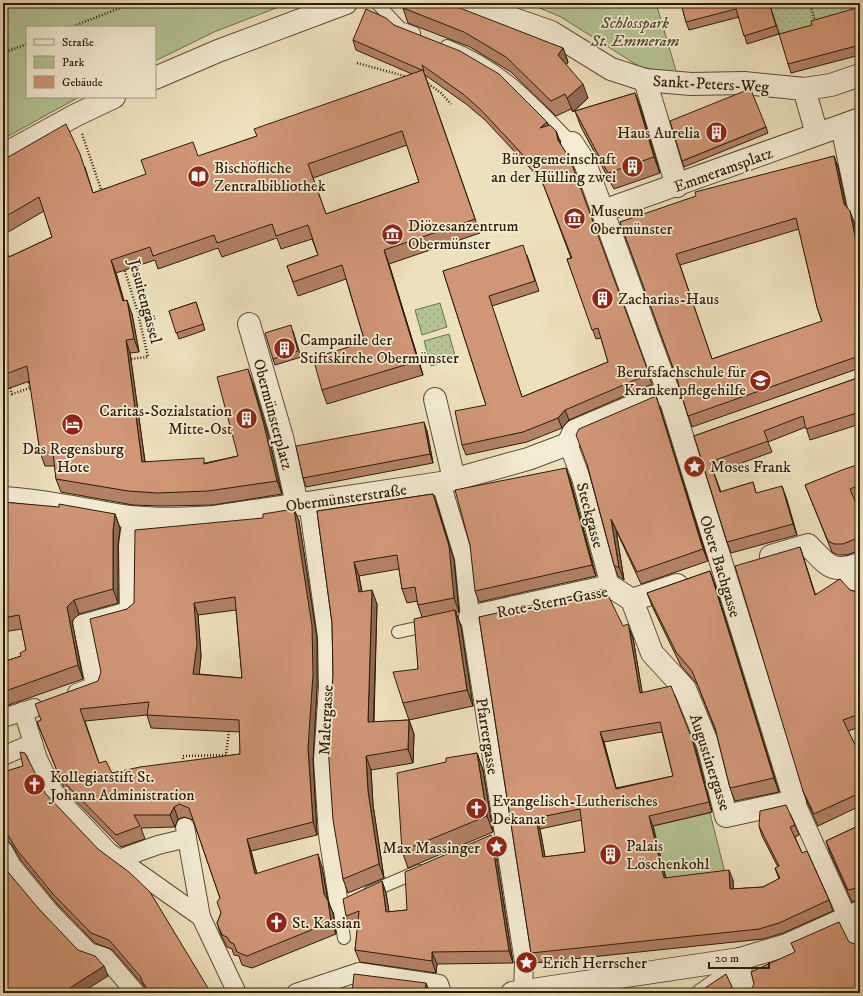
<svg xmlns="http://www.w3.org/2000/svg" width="863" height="996" font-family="'IM FELL DW Pica',serif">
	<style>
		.grass { fill: url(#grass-dots); stroke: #70704e }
		.park { fill: #b4c393; stroke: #70704e }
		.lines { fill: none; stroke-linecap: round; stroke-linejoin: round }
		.service-casing { stroke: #5c4e36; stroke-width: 14 }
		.pedestrian-casing { stroke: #5c4e36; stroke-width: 20 }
		.minor-casing { stroke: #5c4e36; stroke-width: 24 }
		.path { stroke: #2c1d09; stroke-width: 2.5; stroke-dasharray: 1 2; stroke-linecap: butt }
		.service { stroke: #f3ebd3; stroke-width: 12 }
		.pedestrian { stroke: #f3ebd3; stroke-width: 18 }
		.minor { stroke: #f3ebd3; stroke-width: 22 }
		.wall { fill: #b38165; stroke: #2c1d09; fill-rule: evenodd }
		.shaded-wall { fill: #926953; stroke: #2c1d09 }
		.building { fill: #d09676; stroke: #2c1d09; fill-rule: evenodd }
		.labels { text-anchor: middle; stroke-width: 3.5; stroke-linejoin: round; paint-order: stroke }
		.park-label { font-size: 16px; font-style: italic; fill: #554f32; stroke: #f3ebd3 }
		.street-label { font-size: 16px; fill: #2c1d09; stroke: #f3ebd3 }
		.poi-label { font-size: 16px; fill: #2c1d09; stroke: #f3ebd3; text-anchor: start }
	</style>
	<defs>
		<pattern id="grass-dots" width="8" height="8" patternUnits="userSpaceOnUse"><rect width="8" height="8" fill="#b4c393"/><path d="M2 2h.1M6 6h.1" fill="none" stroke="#9ba77d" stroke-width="1.8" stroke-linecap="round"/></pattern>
	</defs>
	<rect width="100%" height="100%" fill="#ede0bc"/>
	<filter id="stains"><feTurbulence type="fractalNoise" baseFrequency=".005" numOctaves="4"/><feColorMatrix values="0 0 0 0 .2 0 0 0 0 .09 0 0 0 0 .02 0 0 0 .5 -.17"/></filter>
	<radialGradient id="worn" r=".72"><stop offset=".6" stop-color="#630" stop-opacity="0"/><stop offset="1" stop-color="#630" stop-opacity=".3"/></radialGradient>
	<g class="grass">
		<polygon points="769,3 860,3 860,17 783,43"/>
		<polygon points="440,303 447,327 422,335 415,310"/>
		<polygon points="449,334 456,359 431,366 424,341"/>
	</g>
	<g class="park">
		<polygon points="3,3 289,3 214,32 155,61 155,27 27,27 27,97 79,97 3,139"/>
		<polygon points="528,3 656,3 677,74 640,67 561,17"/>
		<polygon points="710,813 727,881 668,888 653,826"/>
	</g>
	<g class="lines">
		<defs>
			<g id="service">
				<polyline points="377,3 400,28 414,33"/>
				<path d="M447 46C503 68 531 101 572 143"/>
				<polyline points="398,632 430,625"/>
				<polyline points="370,892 419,871"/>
				<polyline points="344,938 339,905 345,902"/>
			</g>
			<g id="pedestrian">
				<polyline points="568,444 581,478 610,586"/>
				<polyline points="441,483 464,558 470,617 524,962 523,991"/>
				<polyline points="308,502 327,637 328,687 323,760 328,835 339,905"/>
				<polyline points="77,693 95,686 82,624 129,611 128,545 132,517"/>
				<polyline points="23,711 38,759 56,796 109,852 201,917 237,993"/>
				<polyline points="3,718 34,708"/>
				<polyline points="3,756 33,743"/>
				<polyline points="795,801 860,945"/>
				<polyline points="185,827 201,917"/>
				<polyline points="3,850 12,866 49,911 89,952 105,957 136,993"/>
				<polyline points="119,859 158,845 187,838"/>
				<polyline points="296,993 359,972 439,984 442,993"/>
				<polyline points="701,993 740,966"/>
			</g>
			<g id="minor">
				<polyline points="468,3 551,32 611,69 645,80 691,84 744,83 804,89 831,85 860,75"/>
				<polyline points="155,78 218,51 346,3"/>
				<polyline points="645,80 677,186"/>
				<polyline points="804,89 817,134"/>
				<polyline points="842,126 860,212"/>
				<polyline points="572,143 585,163 668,391 795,801 726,816 708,745 685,689 652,653 632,600"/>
				<polyline points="3,155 76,115 114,97"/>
				<polyline points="603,211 860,119"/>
				<polyline points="249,324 282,437 297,504"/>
				<polyline points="435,399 454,479"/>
				<path d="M3 498C46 500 88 511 131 517 158 520 187 519 214 517L441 483 528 459 568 444 574 431 668 391"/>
				<path d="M771 556 808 545C828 565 830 574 860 564"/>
				<polyline points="846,569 860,591"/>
				<polyline points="470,617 610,586 632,600 677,585"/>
				<polyline points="740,959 741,980 746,993"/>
				<polyline points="512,993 740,959 787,945 860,912"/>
			</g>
		</defs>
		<use href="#service" class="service-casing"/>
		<use href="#pedestrian" class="pedestrian-casing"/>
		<use href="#minor" class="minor-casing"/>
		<g class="path">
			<polyline points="810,3 815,22"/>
			<polyline points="71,27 133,3"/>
			<polyline points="3,53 27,44"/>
			<polyline points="357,63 408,77"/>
			<polyline points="426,82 441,93 451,104"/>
			<polyline points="82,134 102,192"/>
			<polyline points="124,268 138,313 148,357 130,359"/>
			<polyline points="10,388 12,394 30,388 29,383 32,383"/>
			<polyline points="183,765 183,756 226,755 229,730"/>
		</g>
		<use href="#service" class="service"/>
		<use href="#pedestrian" class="pedestrian"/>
		<use href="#minor" class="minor"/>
	</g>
	<g class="wall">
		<polygon points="681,3 769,3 779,34 747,44 739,17 689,30 686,22"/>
		<polygon points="860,7 860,55 791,73 788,64 812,25"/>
		<polygon points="403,8 563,48 568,62 566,65 588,98 573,112 571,109 556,116 511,72 470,47 408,23"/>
		<path d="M394 25 547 122 549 126 556 131 560 144 570 159 652 384 569 420 562 428 527 442 466 455 462 445 486 405 443 271 527 255 539 291 492 306 522 397 608 362 601 338 596 339 567 259 571 258 542 181 485 120 466 104 425 75 480 233 389 264 423 375 327 404 322 390 365 342 346 279 298 296 287 266 318 255 312 239 281 249 277 238 222 257 218 248 158 269 155 260 116 273 124 301 132 314 139 352 130 353 145 462 205 463 238 456 253 383 268 434 282 494 213 505 162 506 133 505 61 492 56 479 55 466H45L40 452 30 381 7 389 3 377V245L9 257 52 237 44 211 3 235V160L85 167 93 193 257 136 412 74 356 50 353 40ZM407 145 419 182 326 214 313 178Z"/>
		<polygon points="635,93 641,109 660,173 614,189 581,127 575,111"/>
		<polygon points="766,127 768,133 684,167 682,161"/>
		<path d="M834 156 838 167 846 207 854 222 860 253V369H857L692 427 676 376 620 222ZM799 229 817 307 822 322 712 359 680 265Z"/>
		<polygon points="196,302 205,330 179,339 169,311"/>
		<polygon points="293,331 301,357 275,365 273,359"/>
		<polygon points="860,377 860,424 810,440 806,427 768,442 772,452 714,473 721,492 753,482 756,493 786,497 797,535 731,553 727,542 694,436"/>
		<polygon points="660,408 708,561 641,584 616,530 624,580 618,576 614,565 587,465"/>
		<polygon points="427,431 433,463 306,487 303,478"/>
		<polygon points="860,464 860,497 855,500 860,513 860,550 847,555 838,555 832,552 805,485"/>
		<polygon points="570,479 596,576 479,602 475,591"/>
		<polygon points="433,494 438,508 454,560 459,612 456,612 461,627 473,706 409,720 403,703 418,669 422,617 418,605 417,601 407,603 402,589 399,569 359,576 362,591 377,604 374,722 409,720 414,734 413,763 371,770 373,805 384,878 348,893 343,879 333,674 332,623 317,511"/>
		<polygon points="3,502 115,514 120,528 118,545 118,603 79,614 72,621 83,679 3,707 3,662 21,656 26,650 22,629 3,632"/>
		<path d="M294 509 299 521 317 638V687L313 761 317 835 251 851 257 874 322 867 328 900 333 913 336 934 252 968 242 965 239 956 234 955 232 949 227 947 221 935 217 923 221 913 220 898 193 820 184 817 178 819 175 827 141 828 145 839 121 847 65 790 37 722 41 720 98 681 127 609 263 518ZM236 610 242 678 199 674 201 656 198 615ZM147 715 151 728 240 732V754L112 773 99 763 85 721Z"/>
		<polygon points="800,547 815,594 850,590 857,592 860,591 860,727 848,731 860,755 860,806 818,826 807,802 803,791"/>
		<polygon points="710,571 715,585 779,792 735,801 730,788 716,732 697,684 681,666 652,606 647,593"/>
		<path d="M479 617 623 626 629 628 633 638 642 692 692 739 696 749 712 812 653 826 666 878 733 880V889L763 887 779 879 775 868 778 867 762 836 759 826 795 825 799 835 795 837 802 853 829 900 833 911 783 933 763 939 534 963 531 953ZM662 732 673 776 616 788 604 742ZM582 820 585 852 545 857 540 829Z"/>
		<polygon points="477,753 483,770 493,832 408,868 402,851 446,762"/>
		<polygon points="3,772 45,793 211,993 146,993 144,986 113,950 95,943 57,904 21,860 12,845 8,841 3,840"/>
		<polygon points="860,825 860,900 852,902 830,853 826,841"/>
		<polygon points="491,835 495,847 513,963 437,964 436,973 360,962 355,950 358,925 350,928 346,916 382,881 386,893 389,912 407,910"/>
	</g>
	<g class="shaded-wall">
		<polygon points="563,48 568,62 563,70 558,55"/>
		<polygon points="583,84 588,98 573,112 567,98"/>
		<polygon points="635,93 641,109 660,173 654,157"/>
		<polygon points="547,122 551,132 540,128"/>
		<polygon points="556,131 560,141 562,150 558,140"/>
		<polygon points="834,156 838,167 848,215 844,204"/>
		<polygon points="850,211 854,222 860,253 860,261"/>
		<polygon points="384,250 389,264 423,375 418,361"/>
		<polygon points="111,260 116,273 128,315 123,301"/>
		<polygon points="127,300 132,314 139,352 134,339"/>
		<polygon points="126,340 130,353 147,476 142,462"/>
		<polygon points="248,369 253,383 268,434 282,494 277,481"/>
		<polygon points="656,396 660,408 708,561 703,549"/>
		<polygon points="565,410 569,420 562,428 558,418"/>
		<polygon points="424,422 427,431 433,463 430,454"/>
		<polygon points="566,468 570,479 596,576 592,565"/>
		<polygon points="782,486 786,497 797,535 793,524"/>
		<polygon points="433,494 438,508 454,560 459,612 454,598"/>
		<polygon points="294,509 299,521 317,638 317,687 313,761 317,835 313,822 308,748"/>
		<polygon points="115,514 120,528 118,545 118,603 113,589 113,531"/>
		<polygon points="611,519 616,530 624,580 619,568"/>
		<polygon points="800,547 804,559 819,606 815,595"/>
		<polygon points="354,562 359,576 364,606 359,592"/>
		<polygon points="710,571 715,585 779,792 774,778"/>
		<polygon points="372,590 377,604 373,736 368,722"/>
		<polygon points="74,600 79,614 72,621 83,679 78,665 67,607"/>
		<polygon points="194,603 198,615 201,656 198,686 193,674"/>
		<polygon points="455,610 461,627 473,706 467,690"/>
		<polygon points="629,628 633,638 644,703 640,693"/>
		<polygon points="409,720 414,734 413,763 408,749"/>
		<polygon points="600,732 604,742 619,799 616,789"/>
		<polygon points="692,739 696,749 712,812 709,802"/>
		<polygon points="477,753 483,770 493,832 487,816"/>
		<polygon points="366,756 371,770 373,805 384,878 379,864 368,791"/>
		<polygon points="174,807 178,819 175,827 170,815"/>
		<polygon points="649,816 653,826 668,888 664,878"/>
		<polygon points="536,818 540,829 547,867 543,857"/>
		<polygon points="491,835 495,847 513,963 509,951"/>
		<polygon points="247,839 251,851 260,886 255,874"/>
		<polygon points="318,854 322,867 329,907 324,894"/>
		<polygon points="729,870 733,880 734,899 730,889"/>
		<polygon points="382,881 386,893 391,924 386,912"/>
		<polygon points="328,901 333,913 336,934 331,922"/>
		<polygon points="432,952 437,964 436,973 432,961"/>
		<polygon points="104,966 108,976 81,993 62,993"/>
		<polygon points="426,983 430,993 425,993"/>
	</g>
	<g class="building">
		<polygon points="404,3 441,3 460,8 563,48 558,55 583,84 567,98 565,94 551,101 506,57 464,32 403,8"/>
		<polygon points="681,3 769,3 776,26 744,36 736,9 686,22"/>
		<polygon points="860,7 860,45 788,64 779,34 812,25 811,21"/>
		<polygon points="366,9 386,18 394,25 460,51 499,74 547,122 540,128 550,125 556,131 558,140 570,159 649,374 565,410 558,418 523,432 462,445 455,411 486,405 443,271 523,245 535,281 489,296 522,397 608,362 598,328 592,330 567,259 572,258 538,171 481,110 463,94 422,65 424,71 353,40"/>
		<path d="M423 70 475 219 384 250 418 361 322 390 313 358 365 342 342 265 293 282 287 266 318 255 308 225 276 236 272 224 217 243 214 235 153 256 150 247 111 260 123 301 127 300 134 339 126 340 142 462 204 458V464L238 456 217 377 248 369 263 421 277 481 208 491 157 493 128 491 56 479 53 453 40 452 27 366 3 375V245L9 257 52 237 39 197 3 218V160L66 124 80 154 93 193 146 174 141 160 193 142 198 156 257 136 254 129ZM402 131 419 182 326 214 308 164Z"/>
		<polygon points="747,90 751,90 766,127 682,161 670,121"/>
		<polygon points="635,93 654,157 608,173 575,111"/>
		<path d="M834 156 844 204 850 211 860 261V359L858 358H853L688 416 676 376 620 222 696 196 695 192ZM796 218 817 307 822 321 712 359 676 254Z"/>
		<polygon points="196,302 203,324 176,333 169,311"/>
		<polygon points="291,325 298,351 273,359 265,333"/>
		<polygon points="860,377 860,412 806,429 803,416 764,431 768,441 710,462 720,492 753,482 756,493 782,486 793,524 727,542 694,436"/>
		<polygon points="656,396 703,549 637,572 611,519 619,568 614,565 587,464 576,435 579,429"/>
		<polygon points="424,422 430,454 303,478 296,446"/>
		<polygon points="860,464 860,485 850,489 860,513 860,537 843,544 834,544 828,541 805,485 842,470"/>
		<polygon points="566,468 592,565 475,591 470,545 455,490"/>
		<polygon points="433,494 449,546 454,598 418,605 415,587 402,589 397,555 354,562 359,592 372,590 368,722 409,720 408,749 366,756 368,791 379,864 343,879 333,820 328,746 333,674 332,623 317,511"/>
		<polygon points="3,502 59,507 59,504 115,514 113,531 113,589 74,600 67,607 78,665 3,692 3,662 21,656 20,653 26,650 19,615 3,618"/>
		<path d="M294 509 312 626 313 674 308 748 313 822 247 839 255 874 318 854 324 894 328 901 331 922 247 956 237 952 234 944 230 942 227 937 222 935 217 923 221 913 217 902 220 898 189 808 179 804 174 807 170 815H134L140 826 116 835 60 778 37 722 41 720 35 704 98 681 101 672 90 619 127 609 134 603 135 530 263 518V514ZM235 597 242 678 193 674 197 644 194 603ZM149 702 147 715 239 720 240 754 140 767 112 773 106 761 99 763 80 709Z"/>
		<polygon points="800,547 815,595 840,579 850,590 857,592 860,591 860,714 843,720 860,755 860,793 814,814 803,791 735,566"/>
		<polygon points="710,571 774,778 730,788 715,728 692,671 676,652 647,593"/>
		<path d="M604 589 606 591 623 626 628 624 629 628 640 693 671 686 692 739 709 802 649 816 664 878 729 870 730 889 763 887 780 878 775 868 779 866 759 826 760 811 786 805 795 825 790 827 802 853 807 851 829 900 779 923 759 929 531 953 479 617ZM660 722 673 776 616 789 600 732ZM580 809 585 852 543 857 536 818Z"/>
		<polygon points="455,610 467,690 403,703 393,672 418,669 414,619"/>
		<polygon points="20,752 25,753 45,793 98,849 129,872 150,892 211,993 151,993 143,983 140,976 109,940 91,933 53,894 17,850 8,835 4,831 3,831 3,772 23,766"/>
		<polygon points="477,753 487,816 402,851 397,773 446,762 446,758"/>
		<polygon points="860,825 860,889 857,888 848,890 826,841"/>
		<polygon points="491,835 509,951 432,952 432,961 355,950 359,911 346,916 343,899 382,881 386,912 407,910 405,872"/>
		<polygon points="3,866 38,908 78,950 95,956 104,966 62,993 3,993"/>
		<polygon points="860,912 860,917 858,913"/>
		<polygon points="839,922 849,942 855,944 860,942 860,993 746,993 751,990 754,984 751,972 795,952 791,943"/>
		<polygon points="354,974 426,983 425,993 352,993"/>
		<polygon points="726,974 734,991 739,993 688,993 692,990 697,992 702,990"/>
	</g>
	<defs>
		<symbol id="building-disc" viewBox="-11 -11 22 22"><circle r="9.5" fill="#8f2418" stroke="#f3ebd3"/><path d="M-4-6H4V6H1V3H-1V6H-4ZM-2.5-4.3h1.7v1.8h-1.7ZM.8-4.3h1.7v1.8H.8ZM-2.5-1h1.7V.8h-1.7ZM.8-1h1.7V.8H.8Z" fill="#fff"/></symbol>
		<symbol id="library-disc" viewBox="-11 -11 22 22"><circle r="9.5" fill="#8f2418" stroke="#f3ebd3"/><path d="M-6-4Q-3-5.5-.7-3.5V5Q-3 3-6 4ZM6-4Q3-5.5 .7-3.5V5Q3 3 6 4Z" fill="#fff"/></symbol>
		<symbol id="museum-disc" viewBox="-11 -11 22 22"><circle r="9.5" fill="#8f2418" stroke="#f3ebd3"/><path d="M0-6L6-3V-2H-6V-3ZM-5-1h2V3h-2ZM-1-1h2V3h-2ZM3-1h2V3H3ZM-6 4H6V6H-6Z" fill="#fff"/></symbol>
		<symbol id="university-disc" viewBox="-11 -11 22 22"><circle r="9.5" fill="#8f2418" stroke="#f3ebd3"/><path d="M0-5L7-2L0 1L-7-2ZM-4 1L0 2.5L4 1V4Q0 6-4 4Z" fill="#fff"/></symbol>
		<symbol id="hotel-disc" viewBox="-11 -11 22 22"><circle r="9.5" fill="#8f2418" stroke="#f3ebd3"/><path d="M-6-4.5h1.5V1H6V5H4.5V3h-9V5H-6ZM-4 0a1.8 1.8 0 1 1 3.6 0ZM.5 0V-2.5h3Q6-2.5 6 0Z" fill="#fff"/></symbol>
		<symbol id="sight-disc" viewBox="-11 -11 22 22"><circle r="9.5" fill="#8f2418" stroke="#f3ebd3"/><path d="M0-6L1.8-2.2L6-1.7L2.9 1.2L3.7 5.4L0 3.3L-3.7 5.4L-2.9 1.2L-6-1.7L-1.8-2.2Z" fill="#fff"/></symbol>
		<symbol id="church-disc" viewBox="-11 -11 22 22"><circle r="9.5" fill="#8f2418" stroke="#f3ebd3"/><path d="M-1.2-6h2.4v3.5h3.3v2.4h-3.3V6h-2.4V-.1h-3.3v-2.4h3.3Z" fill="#fff"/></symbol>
	</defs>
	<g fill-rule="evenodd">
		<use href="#building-disc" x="704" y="120" width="25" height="25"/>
		<use href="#building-disc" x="620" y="154" width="25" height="25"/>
		<use href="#library-disc" x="186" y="164" width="25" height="25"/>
		<use href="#museum-disc" x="562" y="206" width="25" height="25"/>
		<use href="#museum-disc" x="380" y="222" width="25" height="25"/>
		<use href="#building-disc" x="590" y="286" width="25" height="25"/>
		<use href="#building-disc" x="272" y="336" width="25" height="25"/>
		<use href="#university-disc" x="748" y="368" width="25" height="25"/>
		<use href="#building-disc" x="234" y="406" width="25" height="25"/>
		<use href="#hotel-disc" x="60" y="412" width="25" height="25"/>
		<use href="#sight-disc" x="682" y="454" width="25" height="25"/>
		<use href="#church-disc" x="22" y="772" width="25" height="25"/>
		<use href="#church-disc" x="464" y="796" width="25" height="25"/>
		<use href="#sight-disc" x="484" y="834" width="25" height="25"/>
		<use href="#building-disc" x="598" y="842" width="25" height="25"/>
		<use href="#church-disc" x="264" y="910" width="25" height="25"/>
		<use href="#sight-disc" x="514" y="950" width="25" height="25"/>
	</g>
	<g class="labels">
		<g class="park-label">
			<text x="635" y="28">Schlosspark<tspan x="635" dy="18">St. Emmeram</tspan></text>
		</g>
		<g class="street-label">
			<text transform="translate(711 83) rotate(3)" y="6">Sankt-Peters-Weg</text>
			<text transform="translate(723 169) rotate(-20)" y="6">Emmeramsplatz</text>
			<text transform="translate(146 301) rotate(75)" y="6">Jesuitengässel</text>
			<text transform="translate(274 414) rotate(75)" y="6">Obermünsterplatz</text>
			<text transform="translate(346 497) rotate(-8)" y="6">Obermünsterstraße</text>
			<text transform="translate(591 515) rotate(75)" y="6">Steckgasse</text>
			<text transform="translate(721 566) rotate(73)" y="6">Obere Bachgasse</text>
			<text transform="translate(552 601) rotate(-11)" y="6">Rote-Stern-Gasse</text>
			<text transform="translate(325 720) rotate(-87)" y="6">Malergasse</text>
			<text transform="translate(488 736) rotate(81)" y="6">Pfarrergasse</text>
			<text transform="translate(711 762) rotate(72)" y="6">Augustinergasse</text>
		</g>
		<g class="poi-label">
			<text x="700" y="138" text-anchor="end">Haus Aurelia</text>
			<text x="616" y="164" text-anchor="end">Bürogemeinschaft<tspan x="616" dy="18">an der Hülling zwei</tspan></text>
			<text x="214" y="173">Bischöfliche<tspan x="214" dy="18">Zentralbibliothek</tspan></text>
			<text x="590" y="216">Museum<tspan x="590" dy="18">Obermünster</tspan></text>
			<text x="408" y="231">Diözesanzentrum<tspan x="408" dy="18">Obermünster</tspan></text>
			<text x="618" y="304">Zacharias-Haus</text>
			<text x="300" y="345">Campanile der<tspan x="300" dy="18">Stiftskirche Obermünster</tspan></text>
			<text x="746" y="377" text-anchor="end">Berufsfachschule für<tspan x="746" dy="18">Krankenpflegehilfe</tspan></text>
			<text x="232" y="416" text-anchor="end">Caritas-Sozialstation<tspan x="232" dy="18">Mitte-Ost</tspan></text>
			<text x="73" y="454" text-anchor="middle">Das Regensburg<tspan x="73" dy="18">Hote</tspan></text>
			<text x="710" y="472">Moses Frank</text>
			<text x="50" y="782">Kollegiatstift St.<tspan x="50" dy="18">Johann Administration</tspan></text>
			<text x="492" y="806">Evangelisch-Lutherisches<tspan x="492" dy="18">Dekanat</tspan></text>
			<text x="626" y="851">Palais<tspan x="626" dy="18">Löschenkohl</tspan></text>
			<text x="480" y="853" text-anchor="end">Max Massinger</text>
			<text x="292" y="928">St. Kassian</text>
			<text x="542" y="968">Erich Herrscher</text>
		</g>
	</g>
	<rect width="863" height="996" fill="none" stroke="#ede0bc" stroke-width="16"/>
	<rect x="4" y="4" width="855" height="988" fill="none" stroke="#2c1d09" stroke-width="2"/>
	<rect x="8" y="8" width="847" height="980" fill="none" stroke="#2c1d09"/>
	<rect x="26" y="26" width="130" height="72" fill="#f3ebd3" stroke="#a39982"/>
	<rect x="34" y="39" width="20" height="6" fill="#f3ebd3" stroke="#a39982"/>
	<text x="62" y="46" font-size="12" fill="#2c1d09">Straße</text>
	<rect x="34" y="56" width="20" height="12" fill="#b4c393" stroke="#a39982"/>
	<text x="62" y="66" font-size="12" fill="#2c1d09">Park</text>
	<rect x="34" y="76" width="20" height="12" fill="#d09676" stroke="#a39982"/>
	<text x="62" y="86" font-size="12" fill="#2c1d09">Gebäude</text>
	<path d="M709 962v6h60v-6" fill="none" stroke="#2c1d09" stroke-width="2"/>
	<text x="715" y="962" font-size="12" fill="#2c1d09" stroke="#f3ebd3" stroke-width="3" paint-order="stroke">20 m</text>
	<rect width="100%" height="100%" filter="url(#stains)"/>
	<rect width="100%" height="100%" fill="url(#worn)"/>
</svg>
